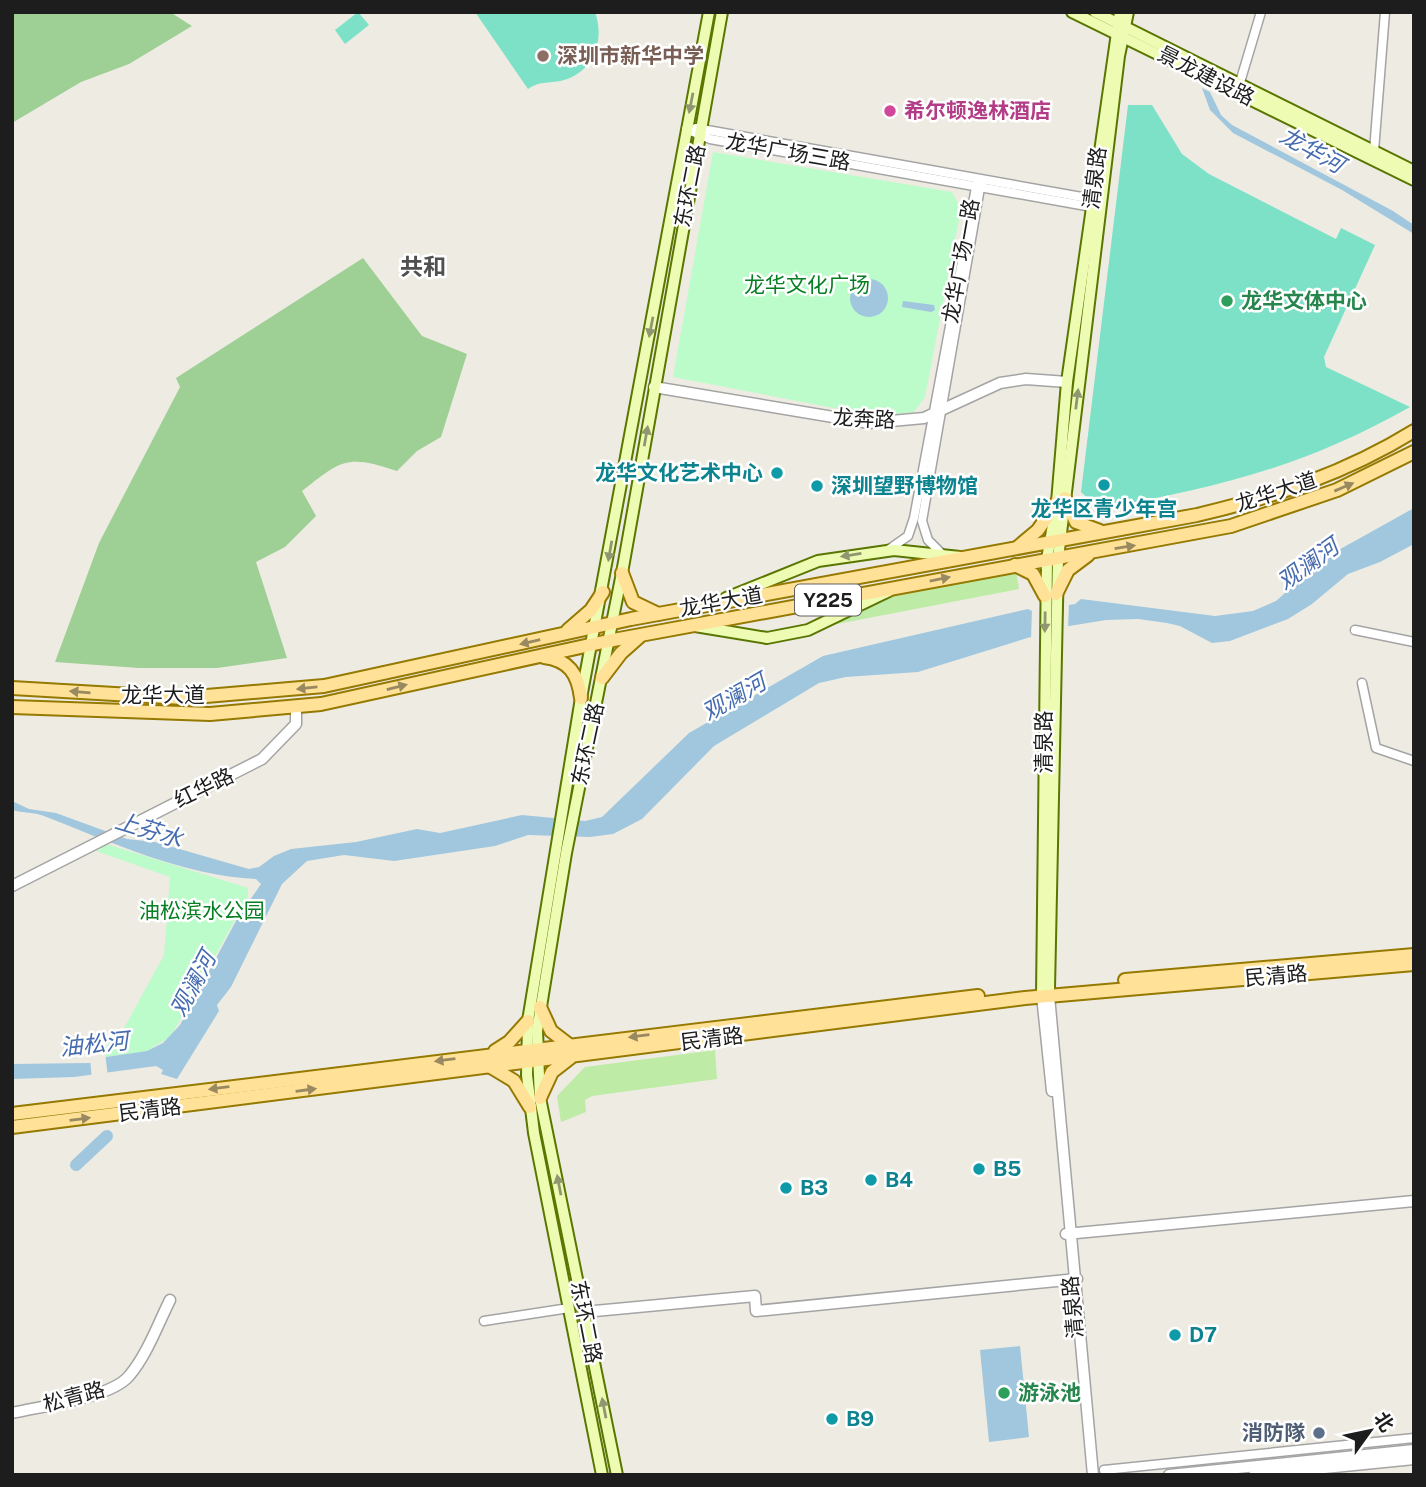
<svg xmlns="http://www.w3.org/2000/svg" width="1426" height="1487" font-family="'Public Sans','Noto Sans SC',sans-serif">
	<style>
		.grass { fill: #beeba5 }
		.forest { fill: #9ecf95 }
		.park { fill: #bcfbca }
		.pitch { fill: #7de1c8 }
		.water { fill: #a0c7de }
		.pier { fill: #eeece2 }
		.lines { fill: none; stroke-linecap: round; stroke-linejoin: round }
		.river { stroke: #a0c7de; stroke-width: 12 }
		.minor-casing { stroke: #a4a4a4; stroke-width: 11 }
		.tertiary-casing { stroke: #a4a4a4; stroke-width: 13 }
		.secondary-casing { stroke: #597601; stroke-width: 14 }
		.primary-casing { stroke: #957900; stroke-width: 16 }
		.minor { stroke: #fff; stroke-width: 8 }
		.tertiary { stroke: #fff; stroke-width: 10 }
		.secondary { stroke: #eefbb3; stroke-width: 10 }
		.primary { stroke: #ffe197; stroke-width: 12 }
		.oneway { fill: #909770 }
		.oneway2 { fill: #998960 }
		.education-dot { fill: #8d6e63; stroke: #fff; stroke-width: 2.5 }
		.hotel-dot { fill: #d1479c; stroke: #fff; stroke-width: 2.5 }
		.leisure-dot { fill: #2e9e5b; stroke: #fff; stroke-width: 2.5 }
		.culture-dot { fill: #0f9aa8; stroke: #fff; stroke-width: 2.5 }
		.service-dot { fill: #5c6f8a; stroke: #fff; stroke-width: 2.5 }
		.labels { text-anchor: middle; stroke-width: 5; stroke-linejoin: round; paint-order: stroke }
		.shield { fill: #fff; stroke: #616161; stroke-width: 2 }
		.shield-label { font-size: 19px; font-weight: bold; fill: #1d1d1d }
		.education-label { font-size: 21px; font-weight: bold; fill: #785e54; stroke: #fff; text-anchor: start }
		.street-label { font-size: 21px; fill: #1d1d1d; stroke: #fff }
		.hotel-label { font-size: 21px; font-weight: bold; fill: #b23c85; stroke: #fff; text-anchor: start }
		.park-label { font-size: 21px; fill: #077e22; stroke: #fff }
		.leisure-label { font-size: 21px; font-weight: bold; fill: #27864d; stroke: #fff; text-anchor: start }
		.culture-label { font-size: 21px; font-weight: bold; fill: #0d838f; stroke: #fff; text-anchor: start }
		.service-label { font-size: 21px; font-weight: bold; fill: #4e5e75; stroke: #fff; text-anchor: end }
		.water-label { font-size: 23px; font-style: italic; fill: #466caf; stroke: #fff }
		.neighbourhood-label { font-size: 23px; font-weight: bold; fill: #505050; stroke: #fff }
	</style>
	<rect width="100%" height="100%" fill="#eeece2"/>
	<g class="grass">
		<polygon points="1016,571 1019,589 832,625 897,595"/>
		<polygon points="715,1050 717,1079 592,1096 585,1100 586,1112 561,1122 557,1096 585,1067"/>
	</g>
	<g class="forest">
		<polygon points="12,12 170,12 192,26 129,64 81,82 12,123"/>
		<path d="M363 258 422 336 467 354 441 437 417 451 397 471C347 454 341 460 302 491L316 516 285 547 256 562 287 658 217 668H139L55 662 99 543 180 387 176 378Z"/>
	</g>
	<g class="park">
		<polygon points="713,152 952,192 961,209 925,397 914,412 875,416 673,377"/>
		<polygon points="106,844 248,888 247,906 236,918 171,1036 147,1051 106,1057 105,1050 110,1041 118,1039 164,955 170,877 96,851"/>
	</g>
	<g class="pitch">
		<polygon points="358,12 369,25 345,44 335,30"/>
		<path d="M475 12H595C605 40 594 71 564 80 550 84 541 80 528 89Z"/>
		<path d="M1128 105H1152L1182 154 1209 174 1336 239 1341 228 1375 245 1324 357 1326 367 1410 407C1304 467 1218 487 1099 509L1081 492Z"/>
	</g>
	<g class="water">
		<polygon points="1202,88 1210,92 1221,115 1232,125 1393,211 1414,225 1414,234 1342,190 1233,133 1210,110"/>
		<circle cx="869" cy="298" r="19"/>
		<polygon points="903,301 934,305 935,310 931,312 902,307"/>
		<path d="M1414 508V544L1380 562 1348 574 1312 604 1288 619 1230 641 1212 643 1180 626 1167 623 1138 619 1106 620 1063 627 918 672 846 677 819 683 714 746 642 819 613 834 590 837 528 835 495 846 394 861 344 855 307 861 282 884 231 987 217 1005 219 1011 177 1079 161 1074 163 1070 156 1066 74 1077 12 1079V1064L90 1063 106 1057 147 1051 163 1043 180 1025 237 919 261 884 256 879C184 876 111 842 44 816 34 812 23 813 12 810V801L29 809 56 813 127 839 155 842 249 869 259 867 274 856 291 849 356 842 417 829 440 833 522 815 585 821 602 817 689 733 823 656 1028 609 1032 611 1075 604 1081 599 1215 616 1253 611 1276 601 1326 557Z"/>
		<polygon points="1020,1346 1029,1437 989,1442 980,1350"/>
	</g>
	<g class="pier">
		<polygon points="1069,602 1068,630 1031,641 1032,608"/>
		<polygon points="105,1053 108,1077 92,1079 90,1059"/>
	</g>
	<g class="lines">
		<polyline class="river" points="76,1165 107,1136"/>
		<defs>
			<g id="minor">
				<polyline points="1238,89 1261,12"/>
				<polyline points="696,128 1093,199"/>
				<polyline points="686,129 710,139 1092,207"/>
				<polyline points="1374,151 1385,12"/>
				<polyline points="888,550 908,536 914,518 977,182"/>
				<polyline points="943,555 928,540 922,521 981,182"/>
				<polyline points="1355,630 1414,642"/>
				<polyline points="1362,683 1376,748 1414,761"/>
				<polyline points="484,1321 569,1308"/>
				<polyline points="1104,1470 1414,1438"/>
			</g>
			<g id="tertiary">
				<polyline points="654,387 869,423 924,418 1000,383 1026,379 1067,382"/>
				<polyline points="12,886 262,759 296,724 296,707"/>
				<polyline points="1042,996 1052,1091"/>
				<polyline points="1049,996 1093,1475"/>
				<polyline points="1066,1234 1414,1201"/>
				<polyline points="584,1312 755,1296 756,1311 1077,1279"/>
				<path d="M12 1413C41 1406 111 1398 129 1376 147 1355 158 1324 170 1300"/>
				<polyline points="1169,1475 1414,1450"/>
				<polyline points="1254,1475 1414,1459"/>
			</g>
			<g id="secondary">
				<polyline points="1072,12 1414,180"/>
				<polyline points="1095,12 1414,171"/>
				<polyline points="726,598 818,561 894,550 960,557"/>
				<polyline points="695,626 767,638 808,630 889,591"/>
				<polyline points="1049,989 1058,558 1119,56 1128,12"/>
				<polyline points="1042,996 1047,559 1057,502 1067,382 1120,12"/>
				<polyline points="602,1475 534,1133 527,1075 528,1021 581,698 709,12"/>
				<polyline points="617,1475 540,1098 537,1031 566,853 622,573 722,12"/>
			</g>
			<g id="primary">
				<polyline points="1065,498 1076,522 1100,531"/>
				<polyline points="1019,546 1038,530 1057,502"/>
				<polyline points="1015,565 1033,574 1045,596"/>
				<polyline points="622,573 633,602 658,614"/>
				<polyline points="1056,594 1068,570 1088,555"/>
				<polyline points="568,630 591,610 603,592"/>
				<path d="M544 657C569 660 578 674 581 698"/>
				<polyline points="602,678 621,653 639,637"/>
				<path d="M12 688 183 698 324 686 631 619 1197 515C1274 497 1346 473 1414 431"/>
				<polyline points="12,707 210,714 321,704 608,641 1231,526 1337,490 1414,452"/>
				<polyline points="1125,980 1414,955"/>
				<polyline points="540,1007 551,1031 568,1044"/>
				<polyline points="495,1051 509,1042 528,1021"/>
				<polyline points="491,1067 514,1081 530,1107"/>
				<polyline points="540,1098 552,1072 570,1058"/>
				<polyline points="12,1114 978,996"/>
				<polyline points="12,1127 1025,998 1414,964"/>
			</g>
		</defs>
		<use href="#minor" class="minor-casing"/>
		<use href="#tertiary" class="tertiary-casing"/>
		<use href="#secondary" class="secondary-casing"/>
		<use href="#primary" class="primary-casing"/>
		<use href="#minor" class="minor"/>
		<use href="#tertiary" class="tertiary"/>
		<use href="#secondary" class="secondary"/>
		<use href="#primary" class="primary"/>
	</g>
	<defs><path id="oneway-solid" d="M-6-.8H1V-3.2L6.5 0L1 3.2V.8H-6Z" transform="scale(1.75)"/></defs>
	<g class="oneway">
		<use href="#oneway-solid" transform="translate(691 103) rotate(101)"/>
		<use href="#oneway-solid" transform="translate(651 327) rotate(101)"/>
		<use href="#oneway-solid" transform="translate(1077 399) rotate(-83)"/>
		<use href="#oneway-solid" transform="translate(646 436) rotate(-80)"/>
		<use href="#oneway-solid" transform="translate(610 551) rotate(100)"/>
		<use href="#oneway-solid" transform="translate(851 555) rotate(171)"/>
		<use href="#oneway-solid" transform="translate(1045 622) rotate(91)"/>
		<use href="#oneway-solid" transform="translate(559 1185) rotate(-101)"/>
		<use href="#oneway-solid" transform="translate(604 1408) rotate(-101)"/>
	</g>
	<g class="oneway2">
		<use href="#oneway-solid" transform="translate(1344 487) rotate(-23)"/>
		<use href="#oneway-solid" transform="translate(1125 547) rotate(-9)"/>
		<use href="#oneway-solid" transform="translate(940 579) rotate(-11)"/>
		<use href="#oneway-solid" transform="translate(530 642) rotate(167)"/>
		<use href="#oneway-solid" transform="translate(397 687) rotate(-14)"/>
		<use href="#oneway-solid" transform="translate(307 688) rotate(174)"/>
		<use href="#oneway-solid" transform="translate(80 692) rotate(-175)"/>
		<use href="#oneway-solid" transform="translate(639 1036) rotate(173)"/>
		<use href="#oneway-solid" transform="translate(445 1060) rotate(173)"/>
		<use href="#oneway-solid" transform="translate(219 1088) rotate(173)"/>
		<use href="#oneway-solid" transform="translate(306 1090) rotate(-8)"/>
		<use href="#oneway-solid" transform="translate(80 1119) rotate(-7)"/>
	</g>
	<circle class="education-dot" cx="543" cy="56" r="7"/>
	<circle class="hotel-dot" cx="890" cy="111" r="7"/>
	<g class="leisure-dot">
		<circle cx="1227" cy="301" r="7"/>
		<circle cx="1004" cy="1393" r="7"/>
	</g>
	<g class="culture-dot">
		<circle cx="777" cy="473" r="7"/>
		<circle cx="1104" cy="485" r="7"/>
		<circle cx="817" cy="486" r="7"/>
		<circle cx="979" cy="1169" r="7"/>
		<circle cx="871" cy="1180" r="7"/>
		<circle cx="786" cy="1188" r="7"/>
		<circle cx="1175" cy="1335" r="7"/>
		<circle cx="832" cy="1419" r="7"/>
	</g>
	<circle class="service-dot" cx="1319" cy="1433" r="7"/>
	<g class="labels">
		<rect class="shield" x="795" y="584.5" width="66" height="31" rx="5"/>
		<g class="shield-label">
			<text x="828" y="607">Y225</text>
		</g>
		<g class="education-label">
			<text x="557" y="63">深圳市新华中学</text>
		</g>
		<g class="street-label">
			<text transform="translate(1206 76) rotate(27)" y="7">景龙建设路</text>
			<text transform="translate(788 152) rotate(10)" y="7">龙华广场三路</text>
			<text transform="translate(1095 178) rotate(-83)" y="7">清泉路</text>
			<text transform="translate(690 186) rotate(-79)" y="7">东环二路</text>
			<text transform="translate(961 261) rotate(-80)" y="7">龙华广场一路</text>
			<text transform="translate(864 419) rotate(3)" y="7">龙奔路</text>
			<text transform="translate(1276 492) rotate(-18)" y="7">龙华大道</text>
			<text transform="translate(721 602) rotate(-10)" y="7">龙华大道</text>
			<text x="163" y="702">龙华大道</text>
			<text transform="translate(1044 742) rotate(-90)" y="7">清泉路</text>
			<text transform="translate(588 744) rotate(-78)" y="7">东环二路</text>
			<text transform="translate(204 788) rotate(-26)" y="7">红华路</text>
			<text transform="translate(1276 976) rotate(-5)" y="7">民清路</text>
			<text transform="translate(712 1039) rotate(-7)" y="7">民清路</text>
			<text transform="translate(150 1110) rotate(-7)" y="7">民清路</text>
			<text transform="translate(1073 1307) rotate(-95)" y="7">清泉路</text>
			<text transform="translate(586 1322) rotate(79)" y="7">东环二路</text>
			<text transform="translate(74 1397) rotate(-15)" y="7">松青路</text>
		</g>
		<g class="hotel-label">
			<text x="904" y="118">希尔顿逸林酒店</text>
		</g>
		<g class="park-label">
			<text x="807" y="292">龙华文化广场</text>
			<text x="202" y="918">油松滨水公园</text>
		</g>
		<g class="leisure-label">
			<text x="1241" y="308">龙华文体中心</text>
			<text x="1018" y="1400">游泳池</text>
		</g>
		<g class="culture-label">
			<text x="763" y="480" text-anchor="end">龙华文化艺术中心</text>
			<text x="831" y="493">深圳望野博物馆</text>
			<text x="1104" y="516" text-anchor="middle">龙华区青少年宫</text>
			<text x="993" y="1176">B5</text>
			<text x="885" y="1187">B4</text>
			<text x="800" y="1195">B3</text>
			<text x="1189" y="1342">D7</text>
			<text x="846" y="1426">B9</text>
		</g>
		<g class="service-label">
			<text x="1305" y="1440">消防隊</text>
		</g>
		<g class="water-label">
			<text transform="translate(1312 150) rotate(29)" y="8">龙华河</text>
			<text transform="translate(1308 564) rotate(-36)" y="8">观澜河</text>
			<text transform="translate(734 697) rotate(-30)" y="8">观澜河</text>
			<text transform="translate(149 830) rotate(17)" y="8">上芬水</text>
			<text transform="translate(193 984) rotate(-62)" y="8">观澜河</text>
			<text transform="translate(94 1044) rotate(-6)" y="8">油松河</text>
		</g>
		<g class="neighbourhood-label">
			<text x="423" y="275">共和</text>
		</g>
	</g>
	<rect width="1426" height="1487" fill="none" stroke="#1d1d1d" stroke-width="28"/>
	<g transform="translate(1370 1431) rotate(57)" stroke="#ffffff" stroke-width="5" paint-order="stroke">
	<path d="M0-5L12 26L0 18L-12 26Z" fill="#1d1d1d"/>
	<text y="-10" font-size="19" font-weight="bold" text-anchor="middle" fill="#1d1d1d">北</text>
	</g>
</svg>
